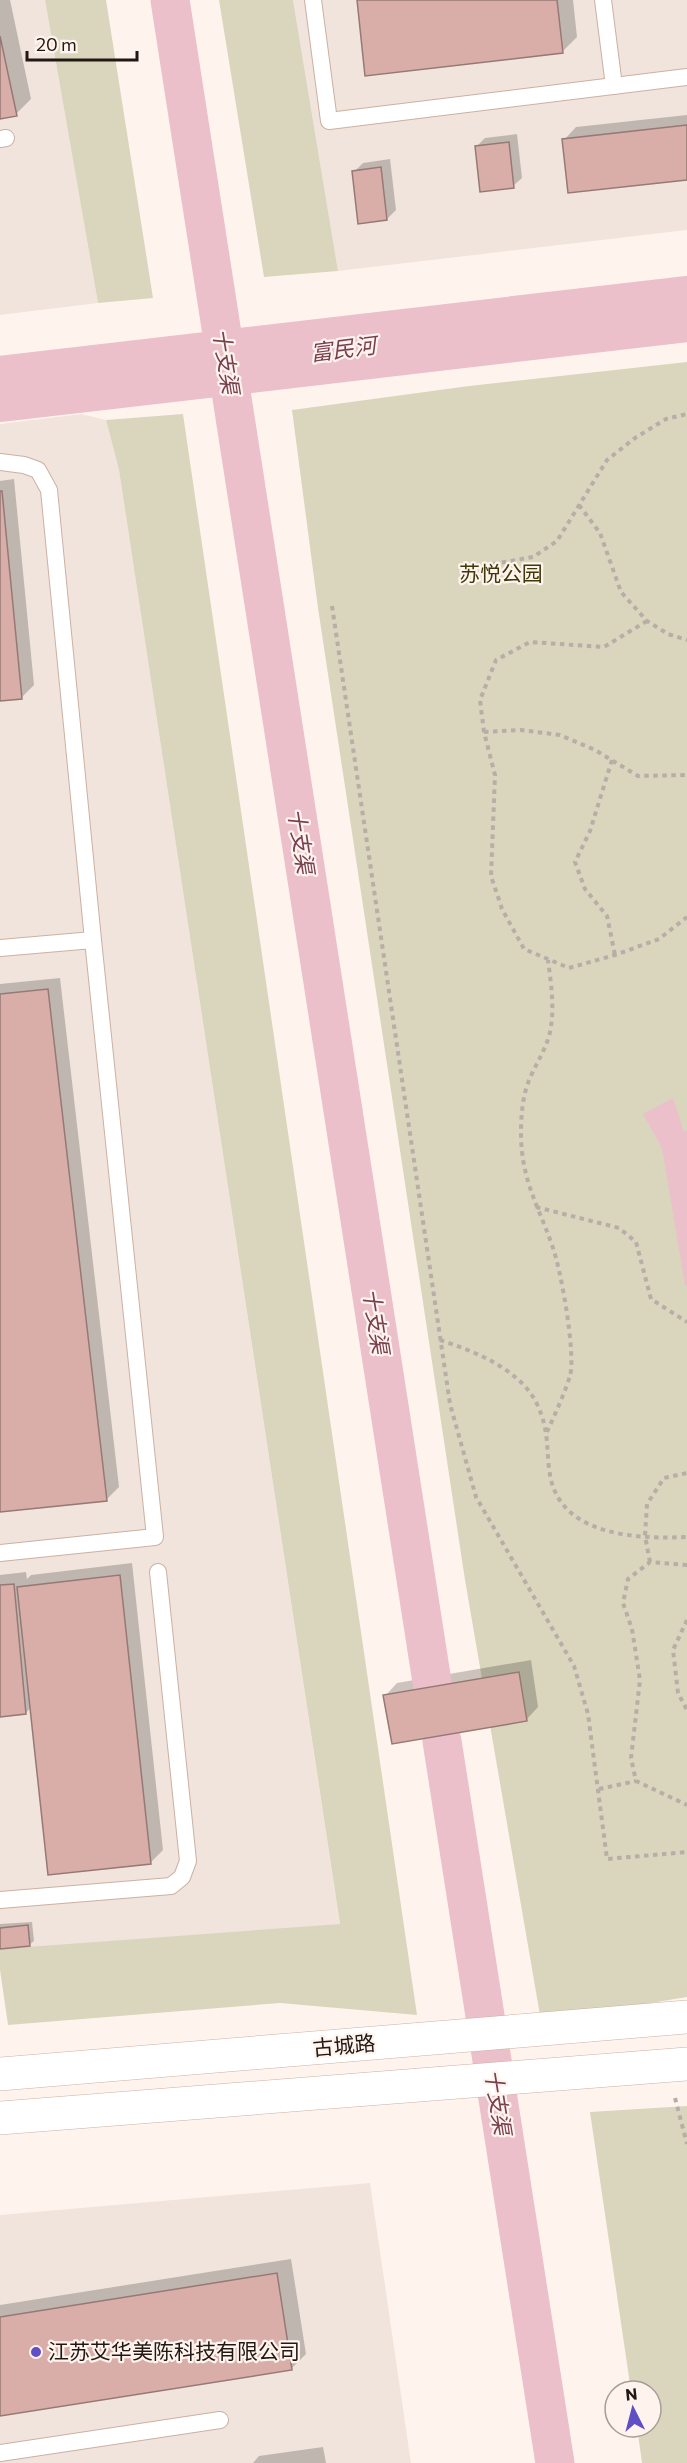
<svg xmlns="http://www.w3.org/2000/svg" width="687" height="2463" font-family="Commissioner,'Noto Sans SC',sans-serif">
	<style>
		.built { fill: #f1e4dc }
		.green { fill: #d9d6bd }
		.water { fill: #ebc0cb }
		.shadow { fill: #0003 }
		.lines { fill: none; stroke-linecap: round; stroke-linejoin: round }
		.canal { stroke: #ebc0cb; stroke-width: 39 }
		.river { stroke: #ebc0cb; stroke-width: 66 }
		.building { fill: #d9aea9; stroke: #967975; stroke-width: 1.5 }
		.service-casing { stroke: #cbb1a2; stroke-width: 18 }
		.secondary-casing { stroke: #cbb1a2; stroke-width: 34 }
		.path { stroke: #b8ada7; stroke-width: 4; stroke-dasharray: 4.5 4.5; stroke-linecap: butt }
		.service { stroke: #fff; stroke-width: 16 }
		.secondary { stroke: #fff; stroke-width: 33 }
		.poi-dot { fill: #604ec7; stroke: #fff4ed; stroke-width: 2 }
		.labels { text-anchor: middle; stroke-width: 4.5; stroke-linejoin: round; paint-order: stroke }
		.park-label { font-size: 21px; fill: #3f390a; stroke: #fff4ed }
		.street-label { font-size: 21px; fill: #221813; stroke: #fff4ed }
		.poi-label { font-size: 21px; fill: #221813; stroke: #fff4ed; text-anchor: start }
		.water-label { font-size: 22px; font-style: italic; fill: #773f50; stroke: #fff4ed }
	</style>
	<rect width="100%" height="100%" fill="#fff4ed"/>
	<g class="built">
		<polygon points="0,0 45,0 98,303 0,315"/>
		<polygon points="293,0 687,0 687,230 338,271"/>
		<polygon points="81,414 106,420 119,470 340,1925 0,1950 0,424"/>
		<polygon points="370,2183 411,2463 0,2463 0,2215"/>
	</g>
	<g class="green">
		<polygon points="45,0 106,0 153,298 98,303"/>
		<polygon points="219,0 293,0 338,271 264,277"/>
		<polygon points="687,362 687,1997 541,2021 465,1580 318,608 292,410 469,386"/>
		<polygon points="183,414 417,2015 280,2003 8,2025 0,1970 0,1949 340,1924 119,470 106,420"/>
		<polygon points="687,2106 687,2463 642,2463 637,2427 651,2427 651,2391 631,2391 590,2112"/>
	</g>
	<polygon class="water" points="673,1098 684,1132 687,1131 687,1287 685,1285 662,1148 643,1114"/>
	<g class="shadow">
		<polygon points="0,0 10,0 31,99 16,114 0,118"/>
		<polygon points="358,0 573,0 577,37 562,52"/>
		<polygon points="687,115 687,178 564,140 576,127"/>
		<polygon points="517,134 522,178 513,186 477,146 485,138"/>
		<polygon points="390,159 396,210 387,219 354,172 363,163"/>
		<polygon points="14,479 34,685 22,697 0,700 0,481"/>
		<polygon points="60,978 119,1487 106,1500 0,1511 0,984"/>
		<polygon points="132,1563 163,1850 151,1862 31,1707 26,1713 0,1715 0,1575 26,1572 27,1579 31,1575"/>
		<polygon points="531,1660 538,1707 526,1720 385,1696 397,1683"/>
		<polygon points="32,1922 34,1941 29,1945 0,1947 0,1924"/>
		<polygon points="291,2259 306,2354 291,2369 0,2415 0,2305"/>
		<polygon points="323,2447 326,2463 253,2463 259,2456"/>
	</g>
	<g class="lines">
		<g class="canal">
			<polyline points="170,0 432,1682"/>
			<polyline points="442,1741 555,2463"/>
		</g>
		<polyline class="river" points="0,389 687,309"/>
	</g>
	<g class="building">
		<polygon points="357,0 557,0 563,53 365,76"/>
		<polygon points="0,36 17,116 0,119"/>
		<polygon points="687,125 687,180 568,193 562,139"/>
		<polygon points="509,142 514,188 480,192 475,146"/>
		<polygon points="381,167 387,220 358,224 352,171"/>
		<polygon points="0,491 2,491 22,699 0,701"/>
		<polygon points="48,989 107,1501 0,1512 0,994"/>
		<polygon points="120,1575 151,1864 48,1875 17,1587"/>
		<polygon points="14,1584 26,1714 0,1717 0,1585"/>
		<polygon points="519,1672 527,1721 392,1744 383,1695"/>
		<polygon points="28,1925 30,1946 0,1949 0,1928"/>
		<polygon points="277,2273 292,2370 0,2416 0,2317"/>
	</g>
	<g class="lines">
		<defs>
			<g id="service">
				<polyline points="313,0 329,121 687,77"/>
				<polyline points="603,0 614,86"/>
				<polyline points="0,139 6,138"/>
				<polyline points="0,462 24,465 38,470 49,490 93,940 155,1537 0,1553"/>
				<polyline points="0,948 93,940"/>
				<polyline points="0,1900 171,1886 182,1877 188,1861 158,1572"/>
				<polyline points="0,2453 220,2420"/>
			</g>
			<g id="secondary">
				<polyline points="0,2074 687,2017"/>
				<polyline points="0,2118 687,2064"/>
			</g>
		</defs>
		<use href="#service" class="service-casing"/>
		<use href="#secondary" class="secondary-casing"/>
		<g class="path">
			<polyline points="579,505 600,533 621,592 647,621 668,634 687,640"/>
			<polyline points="493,564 533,557 557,541 607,460 635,438 666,419 687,414"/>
			<polyline points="332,606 450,1404 476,1497 574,1666 588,1714 607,1859 687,1852"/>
			<polyline points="647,621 604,647 530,642 496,660 480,700 484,732 495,775 491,876 502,909 524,949 569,968 615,955 659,939 687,917"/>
			<polyline points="484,732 521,730 560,735 595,750 638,776 687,775"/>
			<polyline points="612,760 590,831 575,862 585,889 607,916 615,955"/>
			<polyline points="536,1207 619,1228 636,1242 651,1299 687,1322"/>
			<path d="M440 1340C474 1351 520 1369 537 1404 551 1434 545 1452 551 1480 565 1537 640 1539 687 1537"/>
			<path d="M547 1432C555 1414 564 1395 570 1376 576 1354 561 1269 552 1245 538 1205 522 1181 521 1136 521 1117 522 1096 530 1078 537 1062 546 1049 550 1032 555 1007 551 984 548 960"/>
			<polyline points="650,1562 645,1536 647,1504 664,1478 687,1473"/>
			<polyline points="687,1565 650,1562 628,1579 623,1603 632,1629 640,1680 631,1758 636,1781 687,1805"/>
			<polyline points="687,1620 673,1650 678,1693 687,1710"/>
			<polyline points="599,1789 636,1781"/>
			<polyline points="675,2098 687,2144"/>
		</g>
		<use href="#service" class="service"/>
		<use href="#secondary" class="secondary"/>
	</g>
	<circle class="poi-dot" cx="36" cy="2352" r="6"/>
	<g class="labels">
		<g class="park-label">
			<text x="501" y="581">苏悦公园</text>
		</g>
		<g class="street-label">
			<text transform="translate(344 2046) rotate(-5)" y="7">古城路</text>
		</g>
		<g class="poi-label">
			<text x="48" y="2359">江苏艾华美陈科技有限公司</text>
		</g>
		<g class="water-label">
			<text transform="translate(343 349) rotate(-7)" y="8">富民河</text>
			<text transform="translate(226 361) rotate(81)" y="8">十支渠</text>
			<text transform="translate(301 841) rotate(81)" y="8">十支渠</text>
			<text transform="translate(376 1321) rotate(81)" y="8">十支渠</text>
			<text transform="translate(498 2102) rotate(81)" y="8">十支渠</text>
		</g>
	</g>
	<g transform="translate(633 2409) rotate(354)"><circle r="28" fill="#fff4ed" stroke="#a79c96" stroke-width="1.5"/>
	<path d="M0-4.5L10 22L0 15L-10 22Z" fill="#604ec7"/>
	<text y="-9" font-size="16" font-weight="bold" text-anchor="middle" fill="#221813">N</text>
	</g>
	<path d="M27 51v9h110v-9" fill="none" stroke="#221813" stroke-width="3"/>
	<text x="36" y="51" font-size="18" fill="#221813" stroke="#fff4ed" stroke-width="4.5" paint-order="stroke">20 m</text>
</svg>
